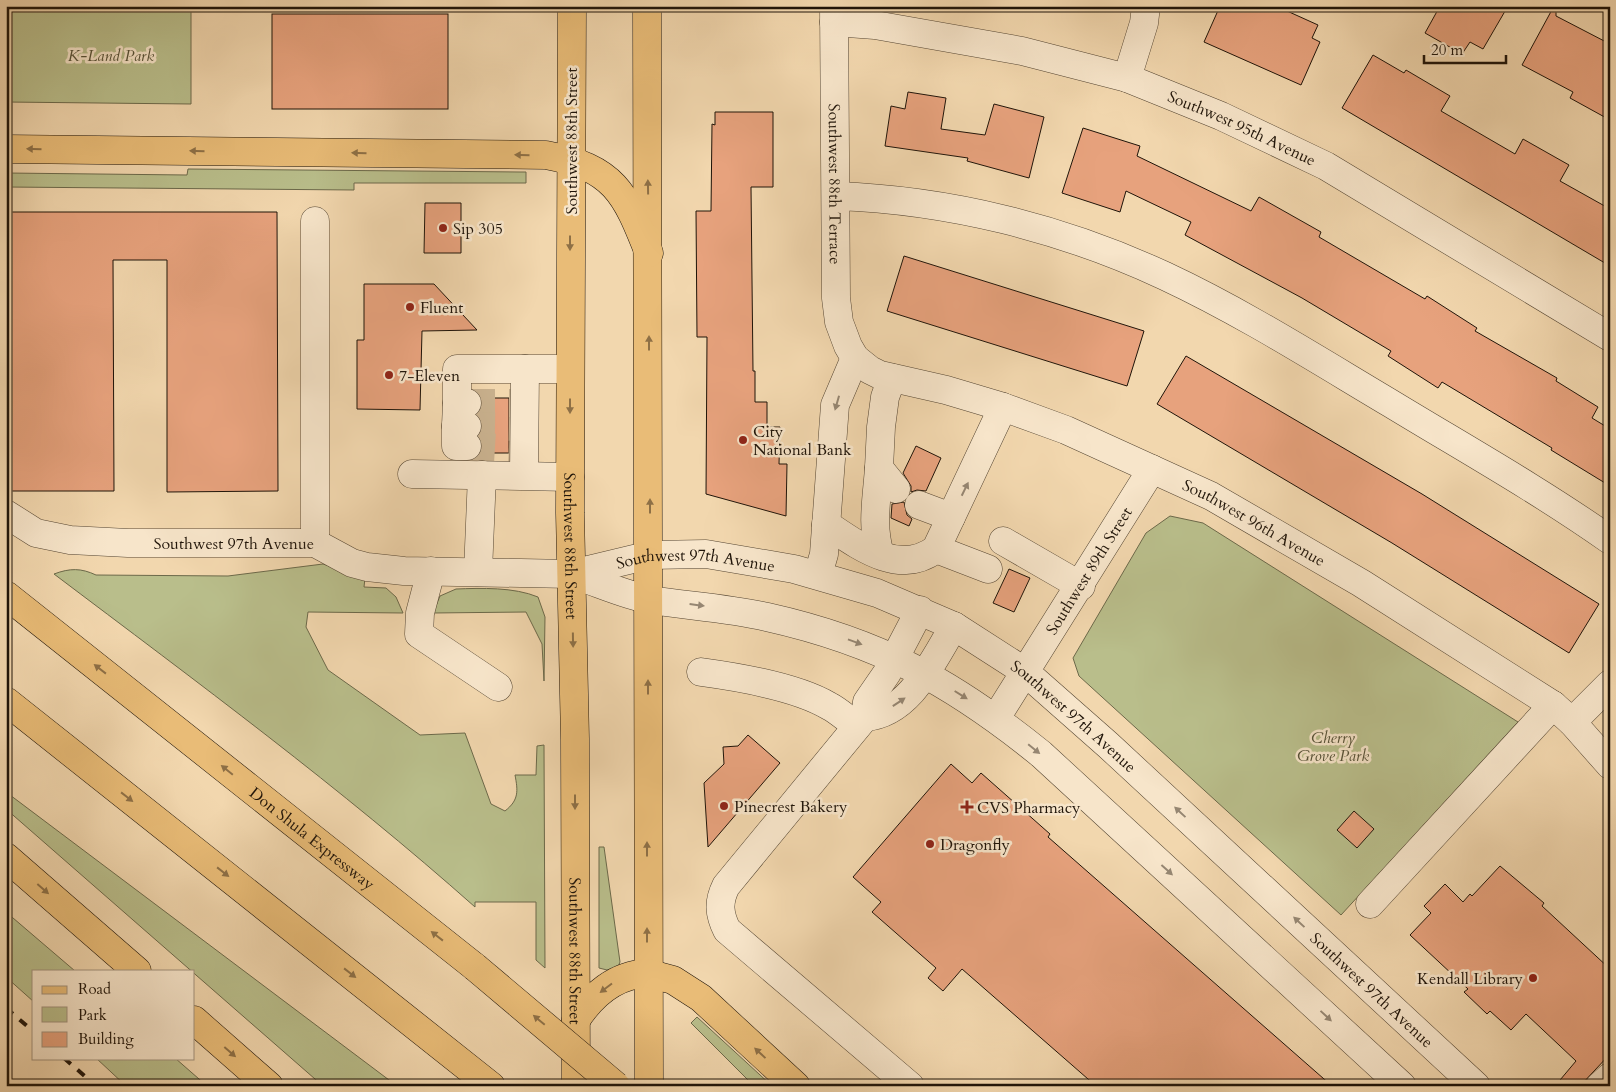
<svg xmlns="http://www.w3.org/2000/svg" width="1616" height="1092" font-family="Cardo,serif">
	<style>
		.green { fill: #b9be8b; stroke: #6c694a }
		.building { fill: #e7a27d; stroke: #1f1409 }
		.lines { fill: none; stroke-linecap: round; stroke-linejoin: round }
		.minor-tunnel { stroke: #c8b08d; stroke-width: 28; stroke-dasharray: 28 14; stroke-linecap: butt }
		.minor-casing { stroke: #544532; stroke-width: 29 }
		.major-casing { stroke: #1f1409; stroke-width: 29 }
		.highway-casing { stroke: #1f1409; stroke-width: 29 }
		.minor { stroke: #f7e5ca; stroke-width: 28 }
		.major { stroke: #e9bc77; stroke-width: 28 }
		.highway { stroke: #e9bc77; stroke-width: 28 }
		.rail { stroke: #1f1409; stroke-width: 4; stroke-dasharray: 9 9; stroke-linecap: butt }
		.highway-bridge-casing { stroke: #1f1409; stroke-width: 29; stroke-linecap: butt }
		.highway-bridge { stroke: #e9bc77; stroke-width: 28 }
		.oneway { fill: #8e7046 }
		.oneway2 { fill: #968773 }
		.poi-dot { fill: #8f2418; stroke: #f7e5ca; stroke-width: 2 }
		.labels { text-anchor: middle; stroke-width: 5; stroke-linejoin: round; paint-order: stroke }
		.park-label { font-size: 16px; font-style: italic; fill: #555036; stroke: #f7e5ca }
		.street-label { font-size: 16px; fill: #1f1409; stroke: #f7e5ca }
		.poi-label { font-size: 16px; fill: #1f1409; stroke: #f7e5ca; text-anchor: start }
	</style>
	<rect width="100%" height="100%" fill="#f2d7ae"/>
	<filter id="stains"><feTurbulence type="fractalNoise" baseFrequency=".004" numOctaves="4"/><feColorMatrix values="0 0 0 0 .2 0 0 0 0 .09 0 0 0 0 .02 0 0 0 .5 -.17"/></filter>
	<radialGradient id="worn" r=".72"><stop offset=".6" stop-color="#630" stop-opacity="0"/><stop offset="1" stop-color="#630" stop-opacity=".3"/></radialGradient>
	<g class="green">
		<polygon points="6,6 191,6 191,104 6,102"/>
		<polygon points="188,169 520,172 526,172 526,183 354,183 354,190 6,187 6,173 187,175"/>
		<polygon points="1170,516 1203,523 1518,722 1341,915 1079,676 1073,658 1146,533"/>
		<path d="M323 564 365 578 364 587 386 588 396 597 403 613 308 612 306 627 328 670 420 735 465 733 491 804 505 811C519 800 518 791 515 775H536L537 746 544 745 545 968 536 960V902H475V907C341 788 197 682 54 574 70 568 81 568 96 575L228 576Z"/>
		<path d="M456 589C481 588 514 587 538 597L545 617 544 681 542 644 526 612 433 613 440 596Z"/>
		<polygon points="6,792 397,1086 323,1086 6,809"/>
		<polygon points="599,847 604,847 620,962 618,967 607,970 599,968"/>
		<polygon points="6,912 75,971 34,971 34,1002 6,977"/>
		<polygon points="697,1017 772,1086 754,1086 691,1023"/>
		<polygon points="96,1058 175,1058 207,1086 126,1086"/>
	</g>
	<g class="building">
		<polygon points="1220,6 1276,6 1318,25 1312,38 1320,42 1301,85 1204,42"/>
		<polygon points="1440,6 1508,6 1483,49 1470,42 1462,54 1425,33"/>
		<polygon points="1554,6 1556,6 1556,16 1610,44 1610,120 1570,98 1573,92 1522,65"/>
		<rect x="272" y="14" width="176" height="95"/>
		<polygon points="1373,55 1404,73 1406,70 1450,96 1441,111 1515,154 1523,139 1569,165 1560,181 1610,209 1610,266 1342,108"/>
		<polygon points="908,92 946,98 941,129 985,135 994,104 1044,117 1029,178 967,161 968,158 885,146 891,106 905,109"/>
		<polygon points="715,112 773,112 773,187 751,187 753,371 755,371 755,402 767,402 767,427 780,427 779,464 787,464 786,516 706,494 707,337 697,337 696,211 711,211 712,124 715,125"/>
		<polygon points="1083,128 1140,146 1137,156 1251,211 1259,197 1321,232 1319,237 1425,299 1427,296 1477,328 1475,331 1557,378 1556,381 1598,407 1592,418 1610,429 1610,486 1551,450 1552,448 1442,382 1438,388 1388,356 1391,351 1302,298 1185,235 1191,222 1126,191 1120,212 1062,193"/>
		<polygon points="425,203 461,203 461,253 424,253"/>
		<polygon points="6,212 277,212 278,491 167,492 167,260 113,260 114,491 6,491"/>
		<polygon points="904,256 1144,331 1127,386 887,311"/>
		<polygon points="364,284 434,284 477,330 422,331 420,410 357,409 357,340 364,340"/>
		<polygon points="1186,356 1422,494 1599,604 1569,653 1392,543 1157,404"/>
		<polygon points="481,398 509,398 509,453 481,453 483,446 478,436 483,426 477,414 481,410"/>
		<polygon points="916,446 941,458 926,491 917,490 911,492 911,486 903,473"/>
		<polygon points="904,502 907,515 912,519 909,526 891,518 892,504"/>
		<polygon points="1009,569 1030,578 1014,612 993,603"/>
		<polygon points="748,735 780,763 708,847 704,783 724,764 723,747 738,746"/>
		<polygon points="951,764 972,783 981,773 1050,834 1048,837 1332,1086 1096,1086 962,969 943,991 928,978 936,968 872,912 881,902 853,877"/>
		<polygon points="1354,811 1374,829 1357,848 1337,830"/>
		<polygon points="1500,866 1544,903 1542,906 1610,969 1610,1054 1580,1086 1555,1086 1576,1061 1526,1014 1511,1030 1490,1011 1487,1014 1464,992 1468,989 1410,935 1431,913 1424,906 1445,884 1463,902 1470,894 1472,896"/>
	</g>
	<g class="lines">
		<g class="minor-tunnel">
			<polyline points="467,403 516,403"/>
			<polyline points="467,426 516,427"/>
			<polyline points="467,446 516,449"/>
		</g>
		<defs>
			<g id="minor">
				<path id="s1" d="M834 6 836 298 839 322 848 346 855 358 870 370 880 375 946 390 1003 407 1066 430 1211 496 1361 583 1553 705 1572 722 1610 765"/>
				<path id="s2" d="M834 22 875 25 1022 51 1127 78 1221 116 1326 166 1610 337"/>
				<polyline points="1127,78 1144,23 1146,6"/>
				<path d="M836 196C949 200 1062 228 1165 276 1242 312 1316 359 1390 403 1464 448 1539 490 1610 540"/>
				<polyline points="892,378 885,397 881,427 879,468 896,489"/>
				<polyline points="457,403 456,426 467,426"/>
				<polyline points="467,403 457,403 457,369 525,369"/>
				<polyline points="456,426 456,446 467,446"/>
				<path d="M879 468C877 497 871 526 880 554"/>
				<polyline points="412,474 570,477"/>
				<polyline points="524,475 525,369 570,369"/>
				<polyline points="919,505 951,517"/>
				<path id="s3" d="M6 514 36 533 70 540 128 543H315L352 563 367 567 404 571 571 574 650 555 706 554 794 569 877 593 954 626 1024 671 1108 745 1476 1086"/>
				<path d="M826 524C859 546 899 577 936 549L1003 407"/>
				<polyline points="1003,541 1081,586"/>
				<polyline points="315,543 315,221"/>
				<polyline points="936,549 988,569"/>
				<polyline points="431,571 420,613 419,634 498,687"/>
				<polyline points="478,572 482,475"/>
				<path d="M571 574C597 582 624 595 651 600 689 606 728 608 767 617 879 642 952 682 1041 754L1402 1086"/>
				<polyline points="818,575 824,554 835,405 855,358"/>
				<path d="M701 672C738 677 797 687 829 706 839 711 848 720 857 726"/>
				<path d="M865 717C910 714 933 660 954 626"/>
				<path id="s4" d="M996 718 1152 469"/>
				<polyline points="1572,722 1610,684"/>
				<polyline points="1370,904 1553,705"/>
				<path d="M910 1086 727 930C719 914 718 902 726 886L865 717 867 702 887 673 920 610"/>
				<polyline points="1600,1086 1610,1077"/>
			</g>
			<g id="major">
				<path id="s5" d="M572 6 570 513 575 739 576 1086"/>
				<path d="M647 6C649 366 649 726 649 1086"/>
				<path d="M576 1020C592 995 616 975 647 973"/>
			</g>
			<g id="highway">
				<path d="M6 149 546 155C614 168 625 192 649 253"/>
				<path id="s6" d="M6 595 475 967"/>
				<polyline points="6,701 491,1086"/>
				<polyline points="6,857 137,971"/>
				<polyline points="647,973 673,980 701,998 796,1086"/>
				<polyline points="194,1020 269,1086"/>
			</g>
		</defs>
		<use href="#minor" class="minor-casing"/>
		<use href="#major" class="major-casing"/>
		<use href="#highway" class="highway-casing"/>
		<use href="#minor" class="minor"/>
		<use href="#major" class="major"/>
		<use href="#highway" class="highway"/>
		<g class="rail">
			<polyline points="6,1008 34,1032"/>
			<polyline points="64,1058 96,1086"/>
		</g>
		<defs>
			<polyline id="highway-bridge" points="475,967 616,1086"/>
		</defs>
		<use href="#highway-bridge" class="highway-bridge-casing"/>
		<use href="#highway-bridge" class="highway-bridge"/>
	</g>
	<defs><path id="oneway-solid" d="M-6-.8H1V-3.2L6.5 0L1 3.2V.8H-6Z" transform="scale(1.25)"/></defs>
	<g class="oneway">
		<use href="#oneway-solid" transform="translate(34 149) rotate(-179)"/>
		<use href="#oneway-solid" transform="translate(197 151) rotate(-179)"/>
		<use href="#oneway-solid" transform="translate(359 153) rotate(-179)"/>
		<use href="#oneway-solid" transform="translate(522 155) rotate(-179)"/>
		<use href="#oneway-solid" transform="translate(648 187) rotate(-91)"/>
		<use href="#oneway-solid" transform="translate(570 243) rotate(90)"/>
		<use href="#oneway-solid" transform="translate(649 343) rotate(-90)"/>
		<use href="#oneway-solid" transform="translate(570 406) rotate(90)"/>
		<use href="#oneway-solid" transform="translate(650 506) rotate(-90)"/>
		<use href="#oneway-solid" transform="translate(573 640) rotate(89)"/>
		<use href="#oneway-solid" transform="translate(100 669) rotate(-142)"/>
		<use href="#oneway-solid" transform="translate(648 687) rotate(-90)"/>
		<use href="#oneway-solid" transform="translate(227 770) rotate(-141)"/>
		<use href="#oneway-solid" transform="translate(127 797) rotate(38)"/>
		<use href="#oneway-solid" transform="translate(575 802) rotate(90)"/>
		<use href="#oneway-solid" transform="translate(647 849) rotate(-90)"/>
		<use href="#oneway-solid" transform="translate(223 872) rotate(38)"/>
		<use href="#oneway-solid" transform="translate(43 889) rotate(41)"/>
		<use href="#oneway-solid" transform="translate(647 935) rotate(-90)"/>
		<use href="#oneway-solid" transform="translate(437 936) rotate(-142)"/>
		<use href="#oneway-solid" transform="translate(350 973) rotate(38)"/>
		<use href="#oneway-solid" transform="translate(606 988) rotate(143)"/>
		<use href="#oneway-solid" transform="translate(539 1020) rotate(-140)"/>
		<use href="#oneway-solid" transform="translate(230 1052) rotate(41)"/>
		<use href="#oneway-solid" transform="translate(760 1053) rotate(-137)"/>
	</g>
	<g class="oneway2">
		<use href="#oneway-solid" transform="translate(837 403) rotate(106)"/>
		<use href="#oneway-solid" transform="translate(965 489) rotate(-64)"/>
		<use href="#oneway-solid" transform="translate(697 605) rotate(7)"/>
		<use href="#oneway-solid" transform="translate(855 642) rotate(20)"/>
		<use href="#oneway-solid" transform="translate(961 695) rotate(32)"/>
		<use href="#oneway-solid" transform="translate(899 702) rotate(-34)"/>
		<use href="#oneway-solid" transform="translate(1034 749) rotate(39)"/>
		<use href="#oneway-solid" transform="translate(1180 812) rotate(-137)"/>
		<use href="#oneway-solid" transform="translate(1167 870) rotate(42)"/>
		<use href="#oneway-solid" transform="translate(1299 922) rotate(-137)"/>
		<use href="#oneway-solid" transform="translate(1326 1016) rotate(43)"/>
	</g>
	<g class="poi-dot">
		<circle cx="443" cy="228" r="5"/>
		<circle cx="410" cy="307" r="5"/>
		<circle cx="389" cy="375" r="5"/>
		<circle cx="743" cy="440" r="5"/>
		<circle cx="724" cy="806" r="5"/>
		<path d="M964.5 799.5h5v5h5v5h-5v5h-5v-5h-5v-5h5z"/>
		<circle cx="930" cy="844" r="5"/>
		<circle cx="1533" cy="978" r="5"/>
	</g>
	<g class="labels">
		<g class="park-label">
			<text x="111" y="61">K-Land Park</text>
			<text x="1333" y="743">Cherry<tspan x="1333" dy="18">Grove Park</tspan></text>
		</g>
		<g class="street-label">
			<text dy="6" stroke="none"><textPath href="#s2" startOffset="424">Southwest 95th Avenue</textPath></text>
			<text transform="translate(571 141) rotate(-90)" y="6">Southwest 88th Street</text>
			<text dy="6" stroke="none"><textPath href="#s1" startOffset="178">Southwest 88th Terrace</textPath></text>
			<text dy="6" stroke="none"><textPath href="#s1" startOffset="790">Southwest 96th Avenue</textPath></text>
			<text dy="6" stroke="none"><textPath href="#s3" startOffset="234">Southwest 97th Avenue</textPath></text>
			<text dy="6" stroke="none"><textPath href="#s5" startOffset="540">Southwest 88th Street</textPath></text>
			<text dy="6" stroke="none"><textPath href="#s3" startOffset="704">Southwest 97th Avenue</textPath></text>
			<text dy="6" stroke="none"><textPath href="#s4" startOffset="174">Southwest 89th Street</textPath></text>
			<text dy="6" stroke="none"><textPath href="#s3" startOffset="1124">Southwest 97th Avenue</textPath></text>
			<text dy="6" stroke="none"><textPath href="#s6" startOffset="391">Don Shula Expressway</textPath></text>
			<text dy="6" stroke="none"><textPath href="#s5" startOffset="945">Southwest 88th Street</textPath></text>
			<text dy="6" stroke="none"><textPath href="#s3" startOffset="1529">Southwest 97th Avenue</textPath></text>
		</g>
		<g class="poi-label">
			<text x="453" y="234">Sip 305</text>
			<text x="420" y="313">Fluent</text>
			<text x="399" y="381">7-Eleven</text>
			<text x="753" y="437">City<tspan x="753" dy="18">National Bank</tspan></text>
			<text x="734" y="812">Pinecrest Bakery</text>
			<text x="977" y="813">CVS Pharmacy</text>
			<text x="940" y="850">Dragonfly</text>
			<text x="1523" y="984" text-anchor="end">Kendall Library</text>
		</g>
	</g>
	<rect width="1616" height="1092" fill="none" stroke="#f2d7ae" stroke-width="25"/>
	<rect x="8" y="8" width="1601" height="1077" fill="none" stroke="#1f1409" stroke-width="2.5"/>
	<rect x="12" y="12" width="1591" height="1067" fill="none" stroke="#1f1409"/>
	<rect x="32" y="970" width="162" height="90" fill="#f7e5ca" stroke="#a1917d"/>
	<rect x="42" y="986" width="25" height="8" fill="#e9bc77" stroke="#a1917d"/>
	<text x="78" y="994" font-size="15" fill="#1f1409">Road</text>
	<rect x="42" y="1007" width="25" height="15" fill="#b9be8b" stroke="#a1917d"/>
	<text x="78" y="1020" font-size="15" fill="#1f1409">Park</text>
	<rect x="42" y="1032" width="25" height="15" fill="#e7a27d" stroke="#a1917d"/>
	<text x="78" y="1044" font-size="15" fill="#1f1409">Building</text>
	<path d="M1424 55v8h82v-8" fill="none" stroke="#1f1409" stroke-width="2.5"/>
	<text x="1431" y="55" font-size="15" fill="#1f1409" stroke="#f7e5ca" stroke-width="4" paint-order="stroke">20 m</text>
	<rect width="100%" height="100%" filter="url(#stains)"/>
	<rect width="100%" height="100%" fill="url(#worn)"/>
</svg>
